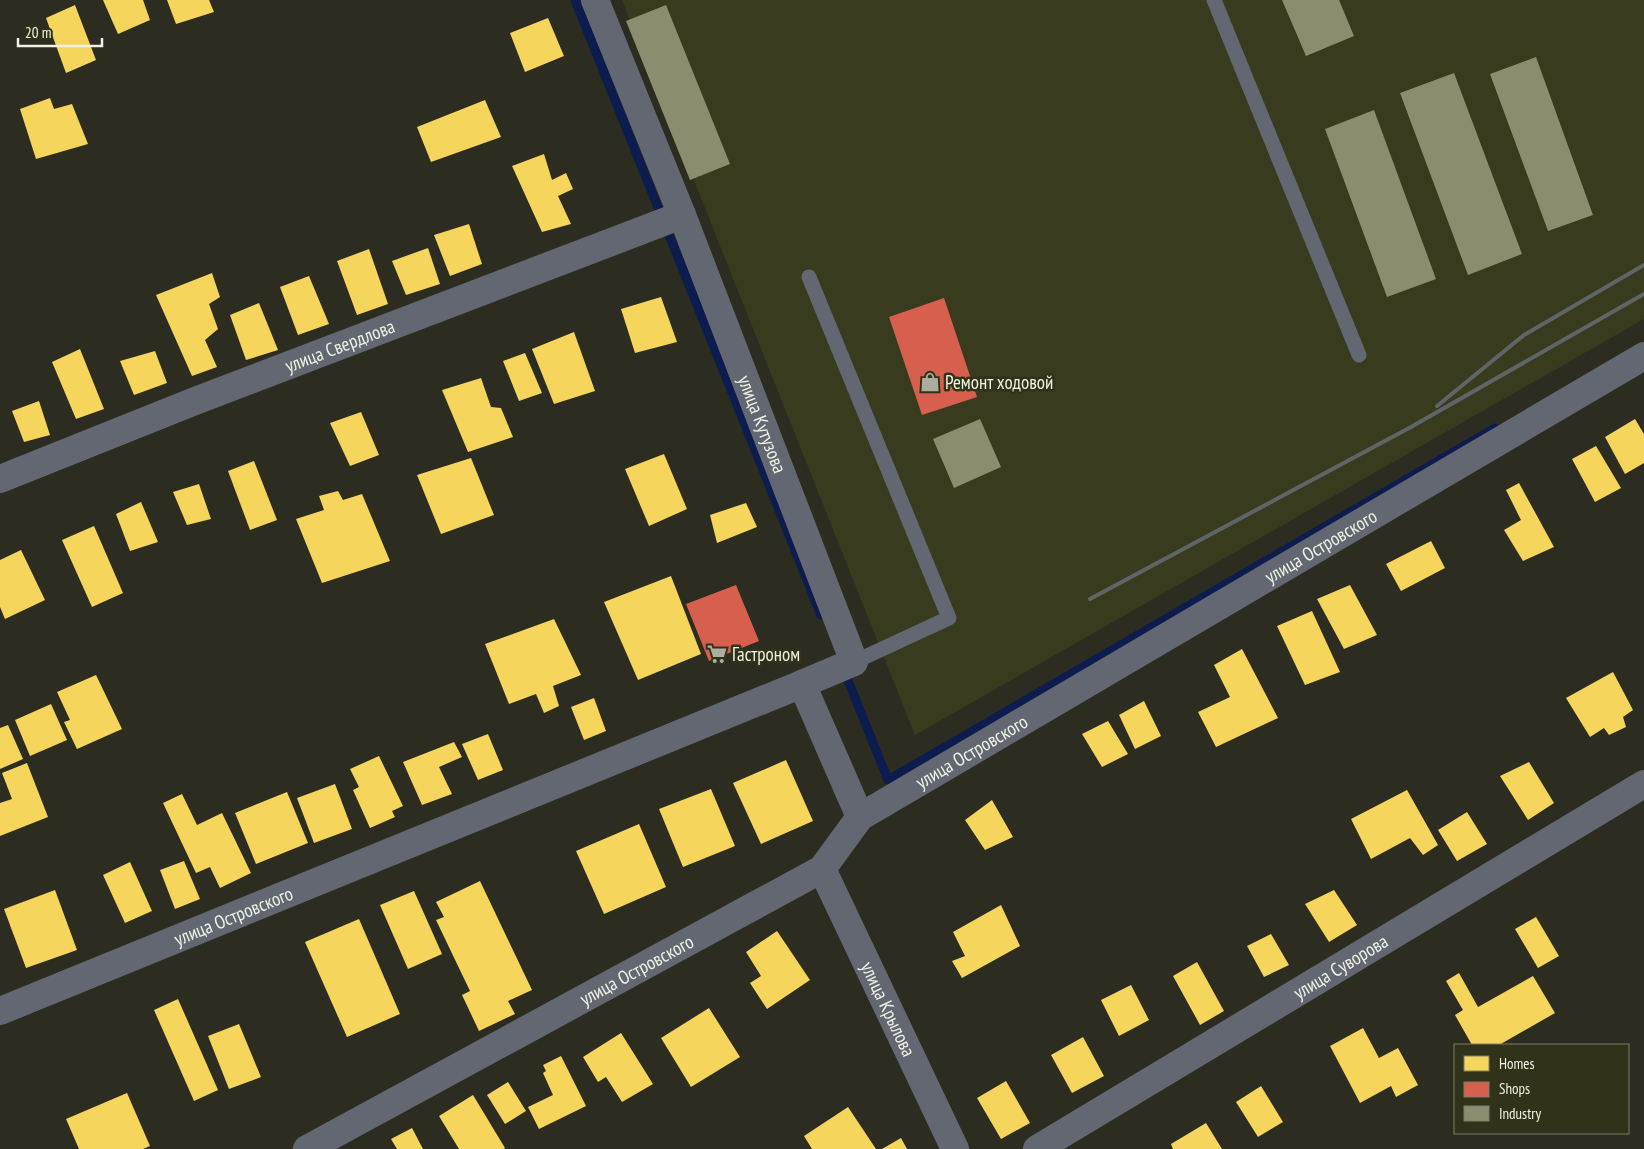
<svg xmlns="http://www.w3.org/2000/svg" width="1644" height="1149" font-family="'PT Sans Narrow',sans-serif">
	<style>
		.built { fill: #383b1d }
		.homes { fill: #f6d55c }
		.shops { fill: #d6604d }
		.industry { fill: #8c8c6e }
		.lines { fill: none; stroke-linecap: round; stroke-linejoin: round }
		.stream { stroke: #0d1c4e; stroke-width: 9 }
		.lane { stroke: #626772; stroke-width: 15 }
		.street { stroke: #626772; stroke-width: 28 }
		.rail { stroke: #616466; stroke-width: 4 }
		.labels { text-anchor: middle; stroke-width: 5; stroke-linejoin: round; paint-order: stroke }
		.street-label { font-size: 19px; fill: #f0f2e3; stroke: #30331a }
		.poi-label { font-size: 19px; fill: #f0f2e3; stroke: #30331a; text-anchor: start }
	</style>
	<rect width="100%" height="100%" fill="#2c2d20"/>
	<polygon class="built" points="622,0 1644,0 1644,319 915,735"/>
	<g class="homes">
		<polygon points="103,0 143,0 150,20 118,34"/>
		<polygon points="167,0 209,0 214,12 176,24"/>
		<polygon points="75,5 96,60 66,73 46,18"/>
		<polygon points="548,18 564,56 525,72 510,33"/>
		<polygon points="50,98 54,109 72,104 88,144 36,159 20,109"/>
		<polygon points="485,100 501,137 431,162 417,127"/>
		<polygon points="544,154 552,180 566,173 573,189 558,196 571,224 542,232 512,166"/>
		<polygon points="469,224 482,264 450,276 434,235"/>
		<polygon points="428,248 440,284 406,295 392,261"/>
		<polygon points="369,249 388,304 357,315 337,261"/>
		<polygon points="212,273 220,297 209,304 218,329 205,340 217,367 192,376 156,295"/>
		<polygon points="309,276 329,324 298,335 280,287"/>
		<polygon points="661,297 677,342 635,353 621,309"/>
		<polygon points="259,303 278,350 246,360 230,315"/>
		<polygon points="574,332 595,391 554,404 532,349"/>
		<polygon points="80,349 104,409 76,419 52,362"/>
		<polygon points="155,351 167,383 134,395 120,361"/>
		<polygon points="525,353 542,393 519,401 503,361"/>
		<polygon points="481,378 491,407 501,408 513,437 468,452 442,390"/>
		<polygon points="39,401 50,435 24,442 12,411"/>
		<polygon points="361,412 379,455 350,466 330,423"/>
		<polygon points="1635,419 1644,434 1644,463 1625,474 1605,437"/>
		<polygon points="1596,446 1621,488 1595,502 1572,459"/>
		<polygon points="664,454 687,509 649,526 625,469"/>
		<polygon points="471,458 494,515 441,534 417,475"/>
		<polygon points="254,461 277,520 250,530 228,471"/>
		<polygon points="1519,483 1554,547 1523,561 1504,530 1521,520 1506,490"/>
		<polygon points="199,484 211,519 187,525 173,492"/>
		<polygon points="338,491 343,500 362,494 390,561 322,583 296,519 324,510 319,496"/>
		<polygon points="141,502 158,542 130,551 116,514"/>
		<polygon points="746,503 757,527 717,543 710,515"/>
		<polygon points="94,526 123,593 92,607 62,540"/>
		<polygon points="1431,541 1445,568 1401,591 1386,564"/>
		<polygon points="21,550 45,600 5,619 0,607 0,560"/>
		<polygon points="671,576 701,654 638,680 604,602"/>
		<polygon points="1350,585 1377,635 1344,649 1317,599"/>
		<polygon points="1312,611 1340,672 1305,685 1277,626"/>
		<polygon points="554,619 581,675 553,686 559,706 544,713 536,694 509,704 485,644"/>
		<polygon points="1242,649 1278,718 1216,747 1198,712 1230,697 1214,665"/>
		<polygon points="1613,672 1633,710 1623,717 1626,727 1609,735 1604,728 1590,737 1566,698"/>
		<polygon points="96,675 122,729 77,749 64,722 70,720 57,692"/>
		<polygon points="594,698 606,731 584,740 571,707"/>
		<polygon points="1144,701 1161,736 1135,749 1119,715"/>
		<polygon points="51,704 67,740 30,756 15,720"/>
		<polygon points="1108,721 1128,754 1102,767 1082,734"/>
		<polygon points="8,725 23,759 0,769 0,728"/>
		<polygon points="488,734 503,770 478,780 462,744"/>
		<polygon points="454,742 462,757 439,767 452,794 422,805 403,762"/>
		<polygon points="379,756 403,806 392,811 395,817 370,828 353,790 359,787 350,769"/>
		<polygon points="786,760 813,821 761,844 733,783"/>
		<polygon points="1529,762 1554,803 1528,820 1500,776"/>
		<polygon points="27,763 48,817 0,836 0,803 12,799 2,773"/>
		<polygon points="335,784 352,829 314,843 297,798"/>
		<polygon points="711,789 735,846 683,867 659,809"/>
		<polygon points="1407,790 1438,845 1423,855 1410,838 1371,859 1351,819"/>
		<polygon points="287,792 308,843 256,864 235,813"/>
		<polygon points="182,794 197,825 222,813 251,873 220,888 210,867 196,873 163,803"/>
		<polygon points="992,800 1013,837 985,850 965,820"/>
		<polygon points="1467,812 1487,844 1457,861 1438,830"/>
		<polygon points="639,824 666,887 604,914 576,851"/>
		<polygon points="184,861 200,899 175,909 160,870"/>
		<polygon points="130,862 152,911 125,923 103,875"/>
		<polygon points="480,881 532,990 508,1001 515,1014 479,1031 462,995 470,991 436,920 444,917 436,902"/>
		<polygon points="55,890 77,950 26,968 4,909"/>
		<polygon points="1334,890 1357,925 1329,942 1305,904"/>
		<polygon points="414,891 442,954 408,969 380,905"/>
		<polygon points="1001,905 1020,946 962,978 952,961 965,956 953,932"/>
		<polygon points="1536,917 1559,956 1538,968 1515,929"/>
		<polygon points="359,919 400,1014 347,1037 305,942"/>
		<polygon points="777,931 810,980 767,1009 750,983 761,976 746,952"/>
		<polygon points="1271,934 1289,965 1264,977 1247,946"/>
		<polygon points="1197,962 1224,1011 1200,1025 1173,976"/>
		<polygon points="1459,973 1478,1007 1533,976 1555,1013 1499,1045 1472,1045 1455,1015 1463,1010 1446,981"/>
		<polygon points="1131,985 1149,1020 1119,1036 1101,1000"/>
		<polygon points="178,999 218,1090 194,1101 154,1010"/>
		<polygon points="709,1008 740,1057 691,1087 661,1038"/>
		<polygon points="239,1024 261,1077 229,1089 208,1036"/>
		<polygon points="1363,1028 1379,1058 1398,1048 1418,1085 1396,1097 1391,1086 1360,1103 1330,1046"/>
		<polygon points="621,1033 653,1084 622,1102 606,1077 598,1082 583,1057"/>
		<polygon points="1083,1037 1104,1076 1072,1093 1051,1055"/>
		<polygon points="561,1056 586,1106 539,1129 528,1107 553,1095 543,1073 546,1071 543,1065"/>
		<polygon points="1006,1081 1030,1123 1001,1139 977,1098"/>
		<polygon points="508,1082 526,1111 505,1124 487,1095"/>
		<polygon points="1261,1086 1283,1122 1258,1137 1236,1102"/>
		<polygon points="127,1093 150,1146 143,1149 79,1149 66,1119"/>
		<polygon points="473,1095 505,1148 504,1149 459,1149 439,1116"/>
		<polygon points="848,1107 876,1149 812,1149 804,1136"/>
		<polygon points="1206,1123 1222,1149 1173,1149 1171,1144"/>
		<polygon points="412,1128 423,1149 397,1149 391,1139"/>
		<polygon points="901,1138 907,1149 882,1149"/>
	</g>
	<g class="shops">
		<polygon points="944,298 977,397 922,415 889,317"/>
		<polygon points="736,585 759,641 709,661 686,604"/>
	</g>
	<g class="industry">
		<polygon points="1282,0 1339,0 1354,36 1306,56"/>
		<polygon points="666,5 730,164 690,180 626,21"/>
		<polygon points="1536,57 1593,215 1548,231 1490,74"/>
		<polygon points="1454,73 1522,254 1468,275 1400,93"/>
		<polygon points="1374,110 1436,279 1387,297 1325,129"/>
		<polygon points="980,419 1001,467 954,488 933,439"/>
	</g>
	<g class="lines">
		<g class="stream">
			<polyline points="575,0 821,615"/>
			<polyline points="843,668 888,780 1495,428"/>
		</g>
		<g class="lane">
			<polyline points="1214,0 1359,355"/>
			<polyline points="809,277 949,618 854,662"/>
		</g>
		<g class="street">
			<path id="s1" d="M595 0 682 215 854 662 802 684 860 817"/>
			<path id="s2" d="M0 479 195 401 682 215"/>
			<path id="s3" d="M822 869 955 1149"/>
			<path id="s4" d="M0 1011 802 684"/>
			<path id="s5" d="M307 1149 822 869 860 817 1644 356"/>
			<path id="s6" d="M1037 1149 1644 784"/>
		</g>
		<g class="rail">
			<polyline points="1437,406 1524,335 1644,265"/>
			<polyline points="1090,599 1411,427 1644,294"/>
		</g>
	</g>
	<defs>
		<symbol id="shop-bare" viewBox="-9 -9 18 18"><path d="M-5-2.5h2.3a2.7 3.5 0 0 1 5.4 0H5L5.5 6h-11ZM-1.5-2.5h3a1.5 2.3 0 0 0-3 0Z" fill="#abad9f" stroke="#30331a" stroke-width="2.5" paint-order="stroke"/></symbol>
		<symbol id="supermarket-bare" viewBox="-9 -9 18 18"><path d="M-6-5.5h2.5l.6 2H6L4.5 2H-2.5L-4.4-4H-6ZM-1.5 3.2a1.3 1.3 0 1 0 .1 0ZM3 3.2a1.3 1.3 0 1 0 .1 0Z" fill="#abad9f" stroke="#30331a" stroke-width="2.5" paint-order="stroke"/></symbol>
	</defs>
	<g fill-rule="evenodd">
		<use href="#shop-bare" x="916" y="368" width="28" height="28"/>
		<use href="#supermarket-bare" x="703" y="640" width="28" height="28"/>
	</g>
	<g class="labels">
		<g class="street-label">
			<text dy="7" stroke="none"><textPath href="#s2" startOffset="365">улица Свердлова</textPath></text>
			<text dy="7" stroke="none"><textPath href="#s1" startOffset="456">улица Кутузова</textPath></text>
			<text dy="7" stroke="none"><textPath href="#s5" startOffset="1185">улица Островского</textPath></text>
			<text dy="7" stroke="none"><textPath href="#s5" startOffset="780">улица Островского</textPath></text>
			<text dy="7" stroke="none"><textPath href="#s4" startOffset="252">улица Островского</textPath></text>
			<text dy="7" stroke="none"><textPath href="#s6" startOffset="354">улица Суворова</textPath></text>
			<text dy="7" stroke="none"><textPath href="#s5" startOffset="375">улица Островского</textPath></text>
			<text dy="7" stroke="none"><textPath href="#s3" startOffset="155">улица Крылова</textPath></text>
		</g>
		<g class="poi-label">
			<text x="945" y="389">Ремонт ходовой</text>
			<text x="732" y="661">Гастроном</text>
		</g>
	</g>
	<rect x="1454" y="1044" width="175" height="90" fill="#30331a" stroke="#7d7f6a"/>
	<rect x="1464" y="1056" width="25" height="15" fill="#f6d55c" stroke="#7d7f6a"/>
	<text x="1499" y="1069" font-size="15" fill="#f0f2e3">Homes</text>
	<rect x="1464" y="1082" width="25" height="15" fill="#d6604d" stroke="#7d7f6a"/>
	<text x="1499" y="1094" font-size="15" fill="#f0f2e3">Shops</text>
	<rect x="1464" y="1106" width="25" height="15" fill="#8c8c6e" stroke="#7d7f6a"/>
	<text x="1499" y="1119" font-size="15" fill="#f0f2e3">Industry</text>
	<path d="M18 38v8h84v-8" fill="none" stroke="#f0f2e3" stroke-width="2.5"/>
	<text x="25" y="38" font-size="15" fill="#f0f2e3" stroke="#30331a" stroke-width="4" paint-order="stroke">20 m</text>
</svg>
